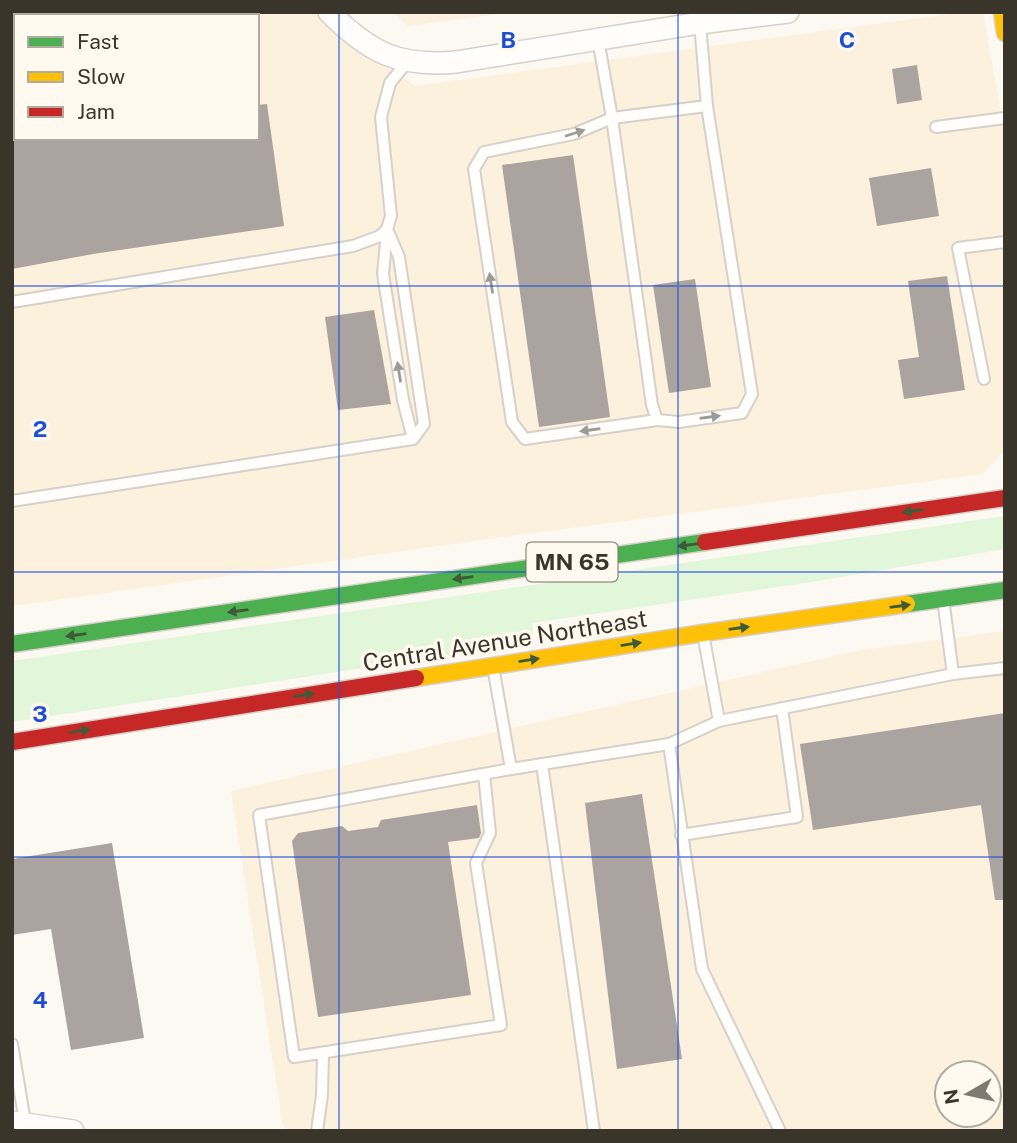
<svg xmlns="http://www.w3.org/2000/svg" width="1017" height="1143" font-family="'Public Sans',sans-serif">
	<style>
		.built { fill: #fcf1dc; fill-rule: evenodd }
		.green { fill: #e2f6d9 }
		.building { fill: #aaa39f }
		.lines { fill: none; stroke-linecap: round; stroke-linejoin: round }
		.lane-casing { stroke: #d5d0c9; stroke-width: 14 }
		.street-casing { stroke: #d5d0c9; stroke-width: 24 }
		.fast-casing { stroke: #d5d0c9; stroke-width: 19 }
		.slow-casing { stroke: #d5d0c9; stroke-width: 19 }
		.jam-casing { stroke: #d5d0c9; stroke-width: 19 }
		.lane { stroke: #fffefd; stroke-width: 10 }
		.street { stroke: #fffefd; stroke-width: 21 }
		.fast { stroke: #4caf50; stroke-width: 16 }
		.slow { stroke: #ffc107; stroke-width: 16 }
		.jam { stroke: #c62828; stroke-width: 16 }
		.oneway { fill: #9c9a94 }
		.oneway2 { fill: #3f5a36 }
		.grid { fill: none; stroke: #1d4ed8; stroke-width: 2; stroke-opacity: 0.55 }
		.labels { text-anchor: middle; stroke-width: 7; stroke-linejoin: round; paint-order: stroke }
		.shield { fill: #fff9ef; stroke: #757066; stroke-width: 2 }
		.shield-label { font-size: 23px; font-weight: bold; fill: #3a352b }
		.street-label { font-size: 24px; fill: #3a352b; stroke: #fff9ef }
		.grid-label { font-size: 23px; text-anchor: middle; font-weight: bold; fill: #1d4ed8; stroke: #fff9ef; stroke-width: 7; stroke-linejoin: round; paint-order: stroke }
	</style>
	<rect width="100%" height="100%" fill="#fcf8f2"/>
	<g class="built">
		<polygon points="75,12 316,12 415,86 965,12 983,12 1005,135 1005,451 982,474 495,538 12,606 12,29 16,28 16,138 257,138 257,16 62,16"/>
		<polygon points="393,12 512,12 408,26"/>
		<path d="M1005 631V1131H293L283 1127 231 791 862 650ZM947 1073H989V1115H947Z"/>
	</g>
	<polygon class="green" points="1005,516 1005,549 811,582 532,623 533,634 490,642 492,648 12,722 12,661"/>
	<g class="building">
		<polygon points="917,65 922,100 897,104 892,69"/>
		<polygon points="267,104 284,226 93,254 12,269 12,138 257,138 257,105"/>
		<polygon points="573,155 610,417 539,427 502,165"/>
		<polygon points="931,168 939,216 877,226 869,178"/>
		<polygon points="947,276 965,390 904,399 898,360 919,357 908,281"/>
		<polygon points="695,279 711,387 669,393 653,285"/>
		<polygon points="374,310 391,404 338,410 325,317"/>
		<polygon points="1005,713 1005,900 995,900 981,805 813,830 800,744"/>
		<polygon points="642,794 682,1059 617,1069 585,803"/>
		<polygon points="477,805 481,833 479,838 448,842 471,995 318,1017 292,841 298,833 342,826 348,831 378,827 381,820"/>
		<polygon points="112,843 144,1038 71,1050 51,929 12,935 12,859"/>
	</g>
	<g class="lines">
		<defs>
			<g id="lane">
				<polyline points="152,16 161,12"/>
				<polyline points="598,39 612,118 707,106 700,23"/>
				<polyline points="12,71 16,70"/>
				<polyline points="936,127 1005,118"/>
				<polyline points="387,232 383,274 403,400 413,439"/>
				<polyline points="12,302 353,246 380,236 387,229 391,216 381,117 390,83 407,62"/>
				<polyline points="984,379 958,248 1005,242"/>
				<polyline points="657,420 652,405 612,118 574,134 484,152 474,169 512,422 525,439 657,420 679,422 742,413 752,394 707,106"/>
				<polyline points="12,501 413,439 424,424 399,257 387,229"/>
				<polyline points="944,606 953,674"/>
				<polyline points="704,639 719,721"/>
				<polyline points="494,672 511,769"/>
				<polyline points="669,744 702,969 780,1131"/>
				<polyline points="542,764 594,1131"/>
				<polyline points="484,774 490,833 476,863 501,1025 294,1057 259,815 511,769 669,744 719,721 953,674 1005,668"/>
				<polyline points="681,835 797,817 782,708"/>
				<polyline points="12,1044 25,1122"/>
				<polyline points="317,1131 322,1095 323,1053"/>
			</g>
			<g id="street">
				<path d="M329 12C370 53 398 67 456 62L700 23 788 12"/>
				<polyline points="12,1122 73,1131"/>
			</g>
			<g id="fast">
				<polyline points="907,604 1005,590"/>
				<polyline points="12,644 705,542"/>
			</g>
			<g id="slow">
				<polyline points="1002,12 1005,33"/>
				<polyline points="416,678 703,633 907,604"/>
			</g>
			<g id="jam">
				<polyline points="705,542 1005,498"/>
				<polyline points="12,742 416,678"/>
			</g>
		</defs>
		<use href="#lane" class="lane-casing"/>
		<use href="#street" class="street-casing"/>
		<use href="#fast" class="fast-casing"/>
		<use href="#slow" class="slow-casing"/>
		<use href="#jam" class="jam-casing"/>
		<use href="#lane" class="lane"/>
		<use href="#street" class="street"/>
		<use href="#fast" class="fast"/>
		<use href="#slow" class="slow"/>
		<use href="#jam" class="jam"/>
	</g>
	<defs><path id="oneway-solid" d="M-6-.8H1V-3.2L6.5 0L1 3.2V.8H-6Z" transform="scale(1.75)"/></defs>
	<g class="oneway">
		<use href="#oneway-solid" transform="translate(575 133) rotate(-18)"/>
		<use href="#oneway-solid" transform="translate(491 283) rotate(-99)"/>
		<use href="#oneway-solid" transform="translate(399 372) rotate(-99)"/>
		<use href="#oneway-solid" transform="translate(710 417) rotate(-8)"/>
		<use href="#oneway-solid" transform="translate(590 430) rotate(172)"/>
	</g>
	<g class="oneway2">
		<use href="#oneway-solid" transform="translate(913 511) rotate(172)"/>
		<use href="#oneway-solid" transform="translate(688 545) rotate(172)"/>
		<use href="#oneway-solid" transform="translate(463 578) rotate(172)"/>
		<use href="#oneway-solid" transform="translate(900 606) rotate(-8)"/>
		<use href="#oneway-solid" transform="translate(238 611) rotate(172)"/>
		<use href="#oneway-solid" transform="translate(739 628) rotate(-8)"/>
		<use href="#oneway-solid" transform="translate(76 635) rotate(172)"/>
		<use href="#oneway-solid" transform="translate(631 644) rotate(-9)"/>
		<use href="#oneway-solid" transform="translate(529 660) rotate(-9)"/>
		<use href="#oneway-solid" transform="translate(304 695) rotate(-9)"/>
		<use href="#oneway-solid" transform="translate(80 731) rotate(-9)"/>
	</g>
	<path class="grid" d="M339 12V1131M678 12V1131M12 286H1005M12 572H1005M12 857H1005"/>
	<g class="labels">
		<rect class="shield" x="526.5" y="542.5" width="91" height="39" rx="5"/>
		<g class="shield-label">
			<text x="572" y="570">MN 65</text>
		</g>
		<g class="street-label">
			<text transform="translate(505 641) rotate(-9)" y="8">Central Avenue Northeast</text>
		</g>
	</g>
	<g class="grid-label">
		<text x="508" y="48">B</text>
		<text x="847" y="48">C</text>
		<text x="40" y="437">2</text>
		<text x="40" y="722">3</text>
		<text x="40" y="1008">4</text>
	</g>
	<rect width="1017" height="1143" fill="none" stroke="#3a352b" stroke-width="28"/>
	<rect x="14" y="14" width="245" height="126" fill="#fff9ef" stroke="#b0aba1" stroke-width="2"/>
	<rect x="28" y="37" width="35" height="10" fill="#4caf50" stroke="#b0aba1" stroke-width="2"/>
	<text x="77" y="49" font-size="21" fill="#3a352b">Fast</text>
	<rect x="28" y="72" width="35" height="10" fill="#ffc107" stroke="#b0aba1" stroke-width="2"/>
	<text x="77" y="84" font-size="21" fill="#3a352b">Slow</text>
	<rect x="28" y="107" width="35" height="10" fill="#c62828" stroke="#b0aba1" stroke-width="2"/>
	<text x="77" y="119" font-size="21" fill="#3a352b">Jam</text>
	<g transform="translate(968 1094) rotate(261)"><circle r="33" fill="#fff9ef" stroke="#b0aba1" stroke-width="2"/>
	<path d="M0-5L12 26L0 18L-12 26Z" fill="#7e7971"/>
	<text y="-10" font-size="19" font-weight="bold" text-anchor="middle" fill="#3a352b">N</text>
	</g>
</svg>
